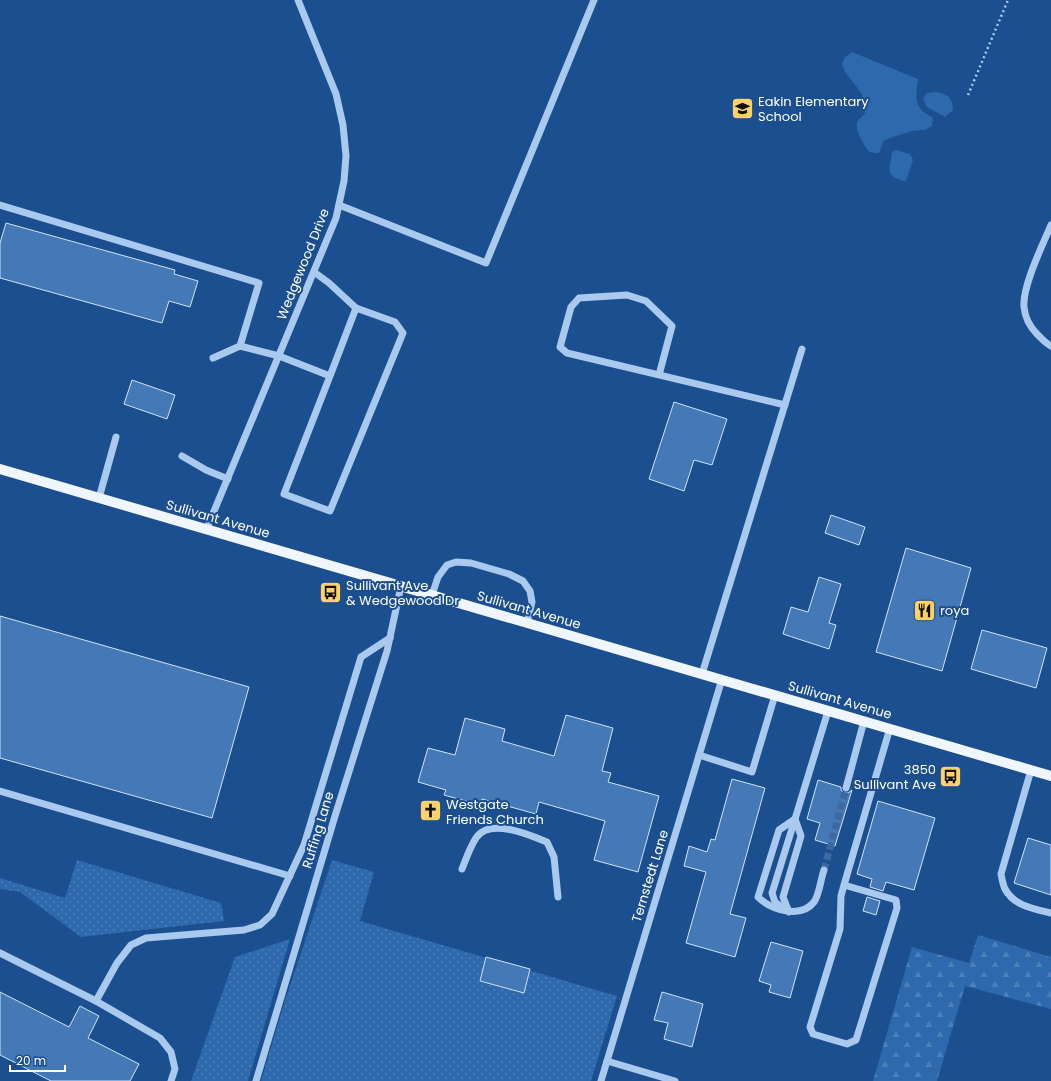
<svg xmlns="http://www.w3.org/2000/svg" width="1051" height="1081" font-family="Poppins,sans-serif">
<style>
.grass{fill:url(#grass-dots)}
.forest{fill:url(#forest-firs)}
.park{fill:#2e69ad}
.building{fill:#4478b7;stroke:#cfe3fa}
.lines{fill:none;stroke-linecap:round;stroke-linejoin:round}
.minor-tunnel{stroke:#3d69a0;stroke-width:7;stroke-dasharray:7 3.5;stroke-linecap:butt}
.path{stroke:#a9c9ee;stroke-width:2.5;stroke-dasharray:2 3;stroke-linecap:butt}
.minor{stroke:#a9c9ee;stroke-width:7}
.major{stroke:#f0f6ff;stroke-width:10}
.labels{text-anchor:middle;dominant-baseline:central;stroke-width:4;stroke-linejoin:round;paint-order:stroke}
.poi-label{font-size:13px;fill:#fff;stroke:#1b4f8f;text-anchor:start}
.street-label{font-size:13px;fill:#fff;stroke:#1b4f8f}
</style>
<defs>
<pattern id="grass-dots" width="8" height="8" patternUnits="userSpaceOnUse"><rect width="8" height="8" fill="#2e69ad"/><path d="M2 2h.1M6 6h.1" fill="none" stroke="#4d80b9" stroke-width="1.8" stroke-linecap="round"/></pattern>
<pattern id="forest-firs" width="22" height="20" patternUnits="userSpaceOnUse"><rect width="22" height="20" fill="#2e69ad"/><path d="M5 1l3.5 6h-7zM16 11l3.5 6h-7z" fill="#4d80b9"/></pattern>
</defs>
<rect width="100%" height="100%" fill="#1b4f8f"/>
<g class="grass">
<path d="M 77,860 L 221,903 L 224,921 L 81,937 L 20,892 L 0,889 L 0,878 L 65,898 Z"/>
<path d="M 332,860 L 374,872 L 360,921 L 617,996 L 591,1081 L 261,1081 L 284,1004 Z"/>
<path d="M 290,939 L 248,1081 L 191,1081 L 235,957 Z"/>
</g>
<path class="forest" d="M 978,935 L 1051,957 L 1051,1009 L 965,986 L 937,1081 L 873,1081 L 912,947 L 969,963 Z"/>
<g class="park">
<path d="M 852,52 L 918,79 C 917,88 914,100 920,108 C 922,112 929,115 933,118 L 932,126 L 925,130 L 912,131 L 884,140 L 879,153 C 876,153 872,153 870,152 C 865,149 855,129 857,123 C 858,119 863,116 865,113 L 862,102 L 862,94 L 845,72 L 842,64 L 845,57 Z"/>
<path d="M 938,92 L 948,96 L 952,102 L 953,110 L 945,117 L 927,107 L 923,99 L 927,93 Z"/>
<path d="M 896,150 L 910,154 L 913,160 L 906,181 C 882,177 891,168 892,152 Z"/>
</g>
<g class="building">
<path d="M 6,223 L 175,270 L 174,274 L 198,281 L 190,307 L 169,301 L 162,323 L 0,278 L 0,243 Z"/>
<path d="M 132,380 L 175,395 L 167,419 L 124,404 Z"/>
<path d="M 674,402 L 727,419 L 712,465 L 694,460 L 684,491 L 649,479 Z"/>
<path d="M 831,515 L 865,527 L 859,545 L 825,533 Z"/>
<path d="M 906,548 L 971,568 L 942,671 L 876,652 Z"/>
<path d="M 819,577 L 841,584 L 829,623 L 836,625 L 829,649 L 783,634 L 791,607 L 808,612 Z"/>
<path d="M 0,616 L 249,687 L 212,818 L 0,758 Z"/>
<path d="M 982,630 L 1047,648 L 1036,688 L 971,669 Z"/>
<path d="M 566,715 L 613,728 L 602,771 L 611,773 L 608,782 L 659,796 L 638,872 L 594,860 L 605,821 L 539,802 L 536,814 L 482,799 L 480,805 L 444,795 L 446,790 L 418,782 L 428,748 L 455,755 L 465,718 L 505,729 L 502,741 L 554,756 Z"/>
<path d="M 732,779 L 765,788 L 730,914 L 746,918 L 735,957 L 686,943 L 706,872 L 684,866 L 689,846 L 707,852 L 711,839 L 715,840 Z"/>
<path d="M 818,780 L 841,787 L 841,790 L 844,793 L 848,793 L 852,790 L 835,846 L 815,840 L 820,823 L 807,819 Z"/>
<path d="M 878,801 L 935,818 L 914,890 L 886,882 L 883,891 L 870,887 L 872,879 L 857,874 Z"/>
<path d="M 1028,838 L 1051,845 L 1051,895 L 1014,883 Z"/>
<path d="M 867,897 L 880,901 L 876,915 L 863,911 Z"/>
<path d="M 771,942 L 803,951 L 790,998 L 769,992 L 771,985 L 759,981 Z"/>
<path d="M 486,957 L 530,969 L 524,993 L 480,981 Z"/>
<path d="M 0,992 L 69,1027 L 80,1006 L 99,1016 L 88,1038 L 139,1064 L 130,1081 L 51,1081 L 0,1055 Z"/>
<path d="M 662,992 L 703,1004 L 692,1047 L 664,1039 L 668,1023 L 654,1020 Z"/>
</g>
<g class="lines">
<path class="minor-tunnel" d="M 824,870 L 846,788"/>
<path class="path" d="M 968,95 L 1008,0"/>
<g class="minor">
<path d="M 0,205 L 259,283 L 240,346 L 279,356 L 330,376 L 284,494 L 330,511 L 403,333 L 395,322 L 356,308 L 330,376"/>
<path d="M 339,205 L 486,263 L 594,0"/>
<path d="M 1051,225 C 1043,244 1022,287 1024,307 C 1025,317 1030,327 1037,334 C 1041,338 1045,343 1051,346"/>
<path d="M 314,272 L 329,283 L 356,308"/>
<path d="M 213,358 L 240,346"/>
<path d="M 659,375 L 672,326 L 646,301 L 627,295 L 579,298 L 571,307 L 560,347 L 567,353 L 785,405"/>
<path d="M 182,456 L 206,470 L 228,479"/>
<path d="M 99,498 L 116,437"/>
<path d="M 207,528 L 336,218 L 344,181 L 346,156 L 343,125 L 336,94 L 298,0"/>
<path d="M 432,595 L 438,577 L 447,565 L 456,562 L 471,563 L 509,574 L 523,581 L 530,591 L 532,602 L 527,623"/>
<path d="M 702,674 L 802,349"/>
<path d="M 699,755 L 752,772 L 775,695"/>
<path d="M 1031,770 L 1001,874 C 1002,879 1003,885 1005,889 C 1014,906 1034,909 1051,913"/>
<path d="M 846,788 L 864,721"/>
<path d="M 0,791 L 290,876"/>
<path d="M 795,819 L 779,830 L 758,897 C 771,910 801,919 814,902 C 819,896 821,878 824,870"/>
<path d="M 462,869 C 466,859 470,847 476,838 C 489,817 530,835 547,842 L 554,857 L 558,897"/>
<path d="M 844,885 L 896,900 L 897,908 L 856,1040 L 847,1044 L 813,1034 L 810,1027 L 840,929 L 841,896 L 844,885 L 890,728"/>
<path d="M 782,907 L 775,902 L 772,893 L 795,819"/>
<path d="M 789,912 L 783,897 L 801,836 L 795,819 L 828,711"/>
<path d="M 0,953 L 96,1001"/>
<path d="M 607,1061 L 675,1081"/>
<path d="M 171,1081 L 175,1069 L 171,1052 L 160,1038 L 96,1001 L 117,963 L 131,945 L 146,938 L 244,930 L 260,925 L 272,914 L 304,845 L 361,657 L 390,638"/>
<path d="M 256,1081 L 335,816 L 387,651 L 401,586"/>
<path d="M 601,1081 L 722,679"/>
</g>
<path class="major" d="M 0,469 L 1051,776"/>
</g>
<defs>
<symbol id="school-square" viewBox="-11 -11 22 22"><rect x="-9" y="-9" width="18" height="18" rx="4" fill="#ffd166" stroke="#1b4f8f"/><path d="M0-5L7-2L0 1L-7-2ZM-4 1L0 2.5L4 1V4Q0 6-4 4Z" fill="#111"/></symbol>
<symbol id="bus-square" viewBox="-11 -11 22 22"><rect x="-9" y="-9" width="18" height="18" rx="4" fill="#ffd166" stroke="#1b4f8f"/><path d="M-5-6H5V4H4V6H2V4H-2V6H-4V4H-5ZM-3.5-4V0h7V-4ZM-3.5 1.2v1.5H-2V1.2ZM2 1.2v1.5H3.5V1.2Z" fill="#111"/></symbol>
<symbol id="restaurant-square" viewBox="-11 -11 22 22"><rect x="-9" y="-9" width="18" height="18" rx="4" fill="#ffd166" stroke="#1b4f8f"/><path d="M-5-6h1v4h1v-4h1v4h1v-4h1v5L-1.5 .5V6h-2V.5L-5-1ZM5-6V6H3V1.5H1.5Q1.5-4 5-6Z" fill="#111"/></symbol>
<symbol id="church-square" viewBox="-11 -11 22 22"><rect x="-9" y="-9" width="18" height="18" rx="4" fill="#ffd166" stroke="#1b4f8f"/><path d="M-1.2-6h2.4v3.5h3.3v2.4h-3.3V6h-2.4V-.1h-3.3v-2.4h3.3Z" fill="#111"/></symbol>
</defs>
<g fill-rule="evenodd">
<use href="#school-square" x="730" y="96" width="25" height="25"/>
<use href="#bus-square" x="318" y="580" width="25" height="25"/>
<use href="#restaurant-square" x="912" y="598" width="25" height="25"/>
<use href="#bus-square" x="938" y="764" width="25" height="25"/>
<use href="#church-square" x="418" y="798" width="25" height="25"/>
</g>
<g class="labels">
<g class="poi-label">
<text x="758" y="101">Eakin Elementary<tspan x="758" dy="15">School</tspan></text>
<text x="346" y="585">Sullivant Ave<tspan x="346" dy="15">&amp; Wedgewood Dr</tspan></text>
<text x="940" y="610">roya</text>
<text x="936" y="769" text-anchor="end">3850<tspan x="936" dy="15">Sullivant Ave</tspan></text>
<text x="446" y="804">Westgate<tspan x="446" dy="15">Friends Church</tspan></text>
</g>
<g class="street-label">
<text transform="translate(303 264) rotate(-68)">Wedgewood Drive</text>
<text transform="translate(218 519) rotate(16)">Sullivant Avenue</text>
<text transform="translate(529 610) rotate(16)">Sullivant Avenue</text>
<text transform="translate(840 700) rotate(16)">Sullivant Avenue</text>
<text transform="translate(318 830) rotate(-73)">Ruffing Lane</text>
<text transform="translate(650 876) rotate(-73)">Ternstedt Lane</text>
</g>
</g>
<path d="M10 1065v6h55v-6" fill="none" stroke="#ffffff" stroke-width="2"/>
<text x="16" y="1065" font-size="12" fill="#ffffff" stroke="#1b4f8f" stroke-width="3" paint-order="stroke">20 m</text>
</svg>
